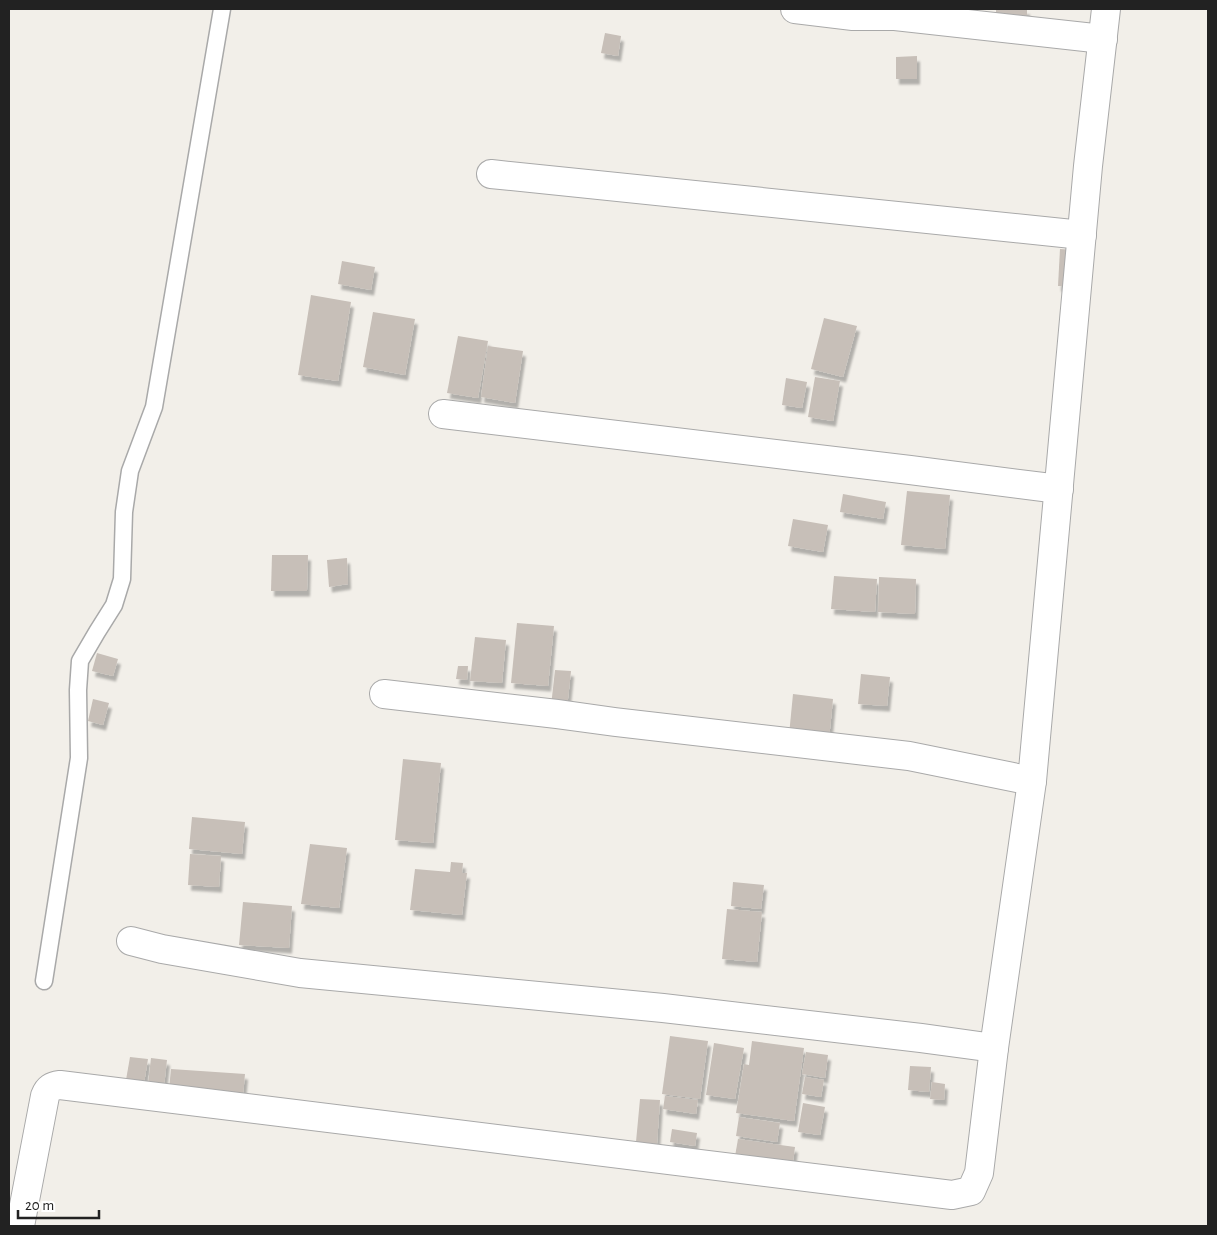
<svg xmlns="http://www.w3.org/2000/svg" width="1217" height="1235" font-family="'Alegreya Sans',sans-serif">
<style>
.building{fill:#c7bfb8;filter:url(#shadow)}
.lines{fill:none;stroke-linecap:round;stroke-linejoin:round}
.lane-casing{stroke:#a9a9a9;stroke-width:19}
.street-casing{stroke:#a9a9a9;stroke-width:30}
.lane{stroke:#fff;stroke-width:16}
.street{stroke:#fff;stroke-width:28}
</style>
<defs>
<filter id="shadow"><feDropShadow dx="3" dy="5.5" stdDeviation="1" flood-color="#0004"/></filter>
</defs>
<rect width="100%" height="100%" fill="#f2efe9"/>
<g class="building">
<rect x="996" y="9" width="31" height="10"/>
<path d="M 605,33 L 621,36 L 618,56 L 601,53 Z"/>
<path d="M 917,56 L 917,79 L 896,79 L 896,57 Z"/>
<path d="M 1060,249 L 1074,250 L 1073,286 L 1058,286 Z"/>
<path d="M 342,261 L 375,267 L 371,290 L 338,284 Z"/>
<path d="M 311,295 L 351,302 L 338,381 L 298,375 Z"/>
<path d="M 373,312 L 415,319 L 405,375 L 363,367 Z"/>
<path d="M 824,318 L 857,326 L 843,377 L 811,369 Z"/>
<path d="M 458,336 L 488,341 L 478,398 L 447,393 Z"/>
<path d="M 488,346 L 523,351 L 515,403 L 481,397 Z"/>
<path d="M 815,377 L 840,381 L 833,421 L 808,417 Z"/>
<path d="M 786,378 L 807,382 L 802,408 L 782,405 Z"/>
<path d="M 907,491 L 950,495 L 945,549 L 901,545 Z"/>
<path d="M 843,494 L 886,502 L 883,519 L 840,512 Z"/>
<path d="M 793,519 L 828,525 L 823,552 L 788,546 Z"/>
<path d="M 272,555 L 308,555 L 307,591 L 271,591 Z"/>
<path d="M 347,558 L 348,584 L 329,587 L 327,560 Z"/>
<path d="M 834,576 L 877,579 L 875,612 L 831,609 Z"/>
<path d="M 879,577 L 916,579 L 915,614 L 878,612 Z"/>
<path d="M 517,623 L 554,626 L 548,686 L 511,683 Z"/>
<path d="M 475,637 L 506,640 L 502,683 L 470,681 Z"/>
<path d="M 97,653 L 118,659 L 113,676 L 92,671 Z"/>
<path d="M 458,666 L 468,666 L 467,680 L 456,679 Z"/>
<path d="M 555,670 L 571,671 L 567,708 L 551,706 Z"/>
<path d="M 861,674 L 890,677 L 887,706 L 858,704 Z"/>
<path d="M 793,694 L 833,699 L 829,739 L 789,735 Z"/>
<path d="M 93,699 L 109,703 L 103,725 L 88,721 Z"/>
<path d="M 403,759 L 441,763 L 433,843 L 395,840 Z"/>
<path d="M 192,817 L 245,822 L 242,854 L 189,849 Z"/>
<path d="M 310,844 L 347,848 L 339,908 L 301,904 Z"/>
<path d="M 190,854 L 221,856 L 219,887 L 188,885 Z"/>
<path d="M 451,862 L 463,863 L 462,873 L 467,873 L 462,915 L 410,910 L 415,869 L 450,872 Z"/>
<path d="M 733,882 L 764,885 L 761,909 L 731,906 Z"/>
<path d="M 243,902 L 292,906 L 289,948 L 239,945 Z"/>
<path d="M 727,909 L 762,912 L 757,962 L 722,959 Z"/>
<path d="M 670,1036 L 708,1041 L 700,1099 L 662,1094 Z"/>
<path d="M 752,1041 L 804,1048 L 794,1121 L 736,1113 L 744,1064 L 749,1065 Z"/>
<path d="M 714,1043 L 744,1048 L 735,1099 L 706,1095 Z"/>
<path d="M 806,1052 L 828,1055 L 825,1078 L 802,1074 Z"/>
<path d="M 130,1057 L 148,1059 L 144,1083 L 126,1080 Z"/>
<path d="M 151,1058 L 167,1060 L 164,1086 L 148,1084 Z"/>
<path d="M 910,1066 L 931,1067 L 929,1092 L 908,1090 Z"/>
<path d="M 171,1069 L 245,1074 L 243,1095 L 169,1089 Z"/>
<path d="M 805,1077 L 824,1080 L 821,1097 L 802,1094 Z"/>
<path d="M 932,1082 L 945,1084 L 944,1100 L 930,1099 Z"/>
<path d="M 665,1096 L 698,1100 L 696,1114 L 663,1109 Z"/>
<path d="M 640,1099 L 660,1100 L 657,1144 L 636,1142 Z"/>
<path d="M 803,1103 L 825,1107 L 820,1135 L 798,1132 Z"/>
<path d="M 739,1117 L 780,1123 L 777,1142 L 736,1136 Z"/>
<path d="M 672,1129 L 697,1133 L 695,1146 L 670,1142 Z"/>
<path d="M 738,1139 L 795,1147 L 792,1169 L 734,1162 Z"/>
</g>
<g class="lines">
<defs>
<path id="lane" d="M 44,981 L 79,758 L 78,690 L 80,661 L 97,632 L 114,605 L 122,579 L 124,512 L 130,471 L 154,407 L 222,9"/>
<g id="street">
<path d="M 795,9 L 853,16 L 895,16 L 1103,39"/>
<path d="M 491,174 L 1082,235"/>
<path d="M 443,414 L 910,470 L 1059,489"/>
<path d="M 384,694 L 557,714 L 615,722 L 909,756 L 1032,781"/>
<path d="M 131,941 L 162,949 L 300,973 L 663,1008 L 921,1038 L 994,1048"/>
<path d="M 20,1226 L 45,1096 C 48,1088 52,1086 60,1085 L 952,1195 L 971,1191 L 979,1173 L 994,1048 L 1032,781 L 1088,166 L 1106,9"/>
</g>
</defs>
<use href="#lane" class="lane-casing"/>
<use href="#street" class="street-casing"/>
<use href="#lane" class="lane"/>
<use href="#street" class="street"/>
</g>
<rect width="1217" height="1235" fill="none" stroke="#222222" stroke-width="20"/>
<path d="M18 1210v8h81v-8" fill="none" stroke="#222222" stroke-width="2.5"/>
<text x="25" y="1210" font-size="15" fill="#222222" stroke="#ffffff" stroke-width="4" paint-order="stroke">20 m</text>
</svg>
